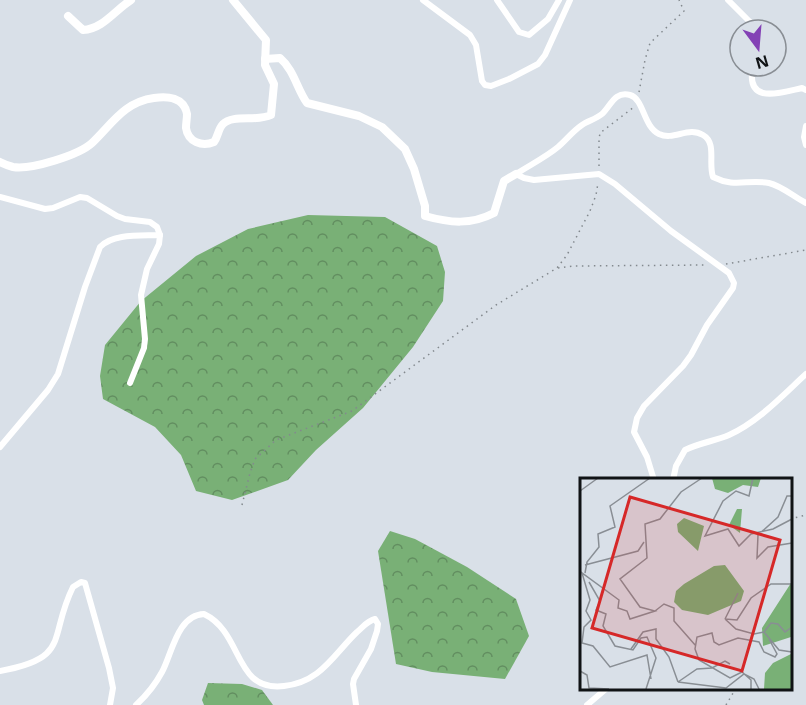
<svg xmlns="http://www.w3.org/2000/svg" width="806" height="705" font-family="'Open Sans',sans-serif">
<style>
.forest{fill:url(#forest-crowns)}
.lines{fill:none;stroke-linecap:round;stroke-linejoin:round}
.path{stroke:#83898e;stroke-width:1.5;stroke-dasharray:1.5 4.5;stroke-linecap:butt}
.street{stroke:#fff;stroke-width:6}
.secondary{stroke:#fff;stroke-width:8}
.inset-road{fill:none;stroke:#898e94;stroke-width:1.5}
.view{fill:#d62828;fill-opacity:0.15;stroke:#d62828;stroke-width:3}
.inset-edge{fill:none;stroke:#101315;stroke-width:3}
</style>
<defs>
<pattern id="forest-crowns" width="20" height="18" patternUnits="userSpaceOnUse" patternTransform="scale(1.5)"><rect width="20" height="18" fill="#79b076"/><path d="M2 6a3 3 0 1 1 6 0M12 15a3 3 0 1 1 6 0" fill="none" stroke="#628e60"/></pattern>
</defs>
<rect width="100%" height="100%" fill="#d9e0e8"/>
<g class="forest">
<path d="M 308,215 L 385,217 L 437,246 L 445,272 L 443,301 L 413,347 L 363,408 L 316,450 L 288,480 L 232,500 L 196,491 L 181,455 L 155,427 L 103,399 L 100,376 L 105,345 L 141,301 L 196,256 L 248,229 Z"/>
<path d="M 390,531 L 415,539 L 467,567 L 516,599 L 529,636 L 505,679 L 432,672 L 396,664 L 378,551 Z"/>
<path d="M 208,683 L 242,684 L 262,690 L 273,705 L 204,705 L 202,700 Z"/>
</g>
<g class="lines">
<g class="path">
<path d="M 639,92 L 645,60 L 650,43 L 684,11 L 679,0"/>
<path d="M 599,166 L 599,139 L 600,133 L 634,107"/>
<path d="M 726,264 L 806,250"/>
<path d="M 558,268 L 574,266 L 706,265"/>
<path d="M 242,505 L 250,473 L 255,459 L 276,440 L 352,411 L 496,305 L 557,268 L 567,255 L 590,211 L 596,195 L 598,183"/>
<path d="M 790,519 L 806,515"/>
<path d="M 726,705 L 736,688"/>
</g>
<g class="street">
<path d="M 423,0 L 470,35 L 476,45 L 482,81 L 485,85 L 491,86 L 509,79 L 538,64 L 545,55 L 570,0"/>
<path d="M 497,0 L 519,32 L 529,35 L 548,19 L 559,0"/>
<path d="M 728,0 L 753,25 L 755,30"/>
<path d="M 753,66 C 745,105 779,93 802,88 L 806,90"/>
<path d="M 806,126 L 804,137 L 806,145"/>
<path d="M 0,197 L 45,209 L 53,208 L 80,197 L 87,198 L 117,216 L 125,219 L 150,222 L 157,227 L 160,235 L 159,244 L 147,269 L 141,295 L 145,339 L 144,348 L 130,383"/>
<path d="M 0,447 L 48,390 L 58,374 L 85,287 L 100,247 C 113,233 142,236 160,235"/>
<path d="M 654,480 L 647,457 L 634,432 L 637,418 L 644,406 L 683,366 L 691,355 L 707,325 L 733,288 L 734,283 L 729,273 L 671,231 L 615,184 L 599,174 L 534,180 L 524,178 L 516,174 C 530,165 546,157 558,147 C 566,140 573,131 582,125 C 588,121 596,119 602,114 C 611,106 614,91 630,95 C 644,99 643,126 659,134 C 674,141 688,126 703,135 C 717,143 708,163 713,177 C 735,188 747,179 769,183 C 782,186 794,197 806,203"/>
<path d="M 673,480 L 676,466 L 685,450 C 699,443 715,441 729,435 C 758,422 783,395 806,374"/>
<path d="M 0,671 C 72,658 48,637 73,587 L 81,582 L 85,583 L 109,668 L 113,688 L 110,705"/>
<path d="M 136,705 C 147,695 155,685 162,672 C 172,654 177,615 204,614 C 244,633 233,692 284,686 C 321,682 333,655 357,632 C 363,627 367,621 375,619 L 378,624 L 377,631 L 371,649 L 354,679 L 353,684 L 356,705"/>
<path d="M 587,705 L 607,688"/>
</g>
<g class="secondary">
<path d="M 68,16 L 83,30 C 103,29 115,10 131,0"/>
<path d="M 265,59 L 280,58 C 294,70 297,89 307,103 L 359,116 L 382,127 L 405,149 L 414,169 L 425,206 L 425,216 C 450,223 471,225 494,213 L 504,181 L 516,174"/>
<path d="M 0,162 C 4,164 9,166 13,167 C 31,170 79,155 92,143 C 112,124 124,102 154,98 C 167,96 184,97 187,114 C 187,119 186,123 186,128 C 188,142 202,147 214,142 C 218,137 218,129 223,124 C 233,114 257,122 271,115 L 274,84 L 265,65 L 266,40 L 233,0"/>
</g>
</g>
<g transform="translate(580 478)">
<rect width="212" height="212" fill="#d9e0e8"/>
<path d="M 132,0 L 181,0 L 178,9 L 163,7 L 148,15 L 135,11 ZM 157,31 L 162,31 L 160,55 L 149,47 ZM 104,40 L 124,48 L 118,73 L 98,54 L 97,46 ZM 145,87 L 164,113 L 161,123 L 128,137 L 102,132 L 94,124 L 96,113 L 104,106 L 134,88 ZM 211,105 L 211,159 L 183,168 L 182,150 ZM 211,176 L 211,211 L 184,211 L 185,195 L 193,185 Z" fill="#79b076"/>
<path class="inset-road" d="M 173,0 L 169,18 L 156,13 L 143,23 L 125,58 L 148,51 L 159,68 L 171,56 L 193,51 L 212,41M 0,13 L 18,0M 212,18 L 207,18 L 198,39 L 178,57 L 177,80 L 188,69 L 212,65M 5,87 L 58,73 L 64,64M 5,95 L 7,84 L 19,69 L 18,56 L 35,49 L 30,28 L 70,0M 9,104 L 20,123 L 16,132 L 26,136 L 23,148 L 35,168 L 53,172 L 61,160 L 67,159 L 76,180 L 66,211M 75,133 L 84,126 L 94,130 L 94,143 L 116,168M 145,141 L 156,151 L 174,156 L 184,154 L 191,145 L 198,146 L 205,154 L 212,149M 145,141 L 157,142 L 171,120 L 191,106 L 212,106M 145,141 L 158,115M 184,154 L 199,172 L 212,174M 51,171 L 63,154 L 76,151 L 76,161 L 89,179 L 98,204M 0,193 L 7,197 L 9,210 L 29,211M 71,201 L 67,177 L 30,189 L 13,168 L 2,165 L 4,149 L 11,142 L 6,133 L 10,122 L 2,95 L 39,122 L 38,130 L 47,133 L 50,141 L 75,133 L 60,129 L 40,101 L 67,80 L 65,46 L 80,41 L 101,14 L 122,0M 98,204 L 146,210 L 164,196 L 174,201 L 179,211M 98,204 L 117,191 L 132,190 L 145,183 L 150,186M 171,211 L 171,202 L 162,194 L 150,200 L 119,182 L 115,171 L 117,159 L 132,155 L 134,164 L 139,167 L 158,160 L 179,164 L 184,174 L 195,179 L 197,176 L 189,161"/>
<path class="view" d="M 50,19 L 200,62 L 162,193 L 12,150 Z"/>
<rect width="212" height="212" class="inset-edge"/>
</g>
<g transform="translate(758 48) rotate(164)"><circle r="28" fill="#d9e0e8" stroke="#898e94" stroke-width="1.5"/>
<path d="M0-4.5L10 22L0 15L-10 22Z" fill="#8341b5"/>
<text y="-9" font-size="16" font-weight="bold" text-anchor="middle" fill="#101315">N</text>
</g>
</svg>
